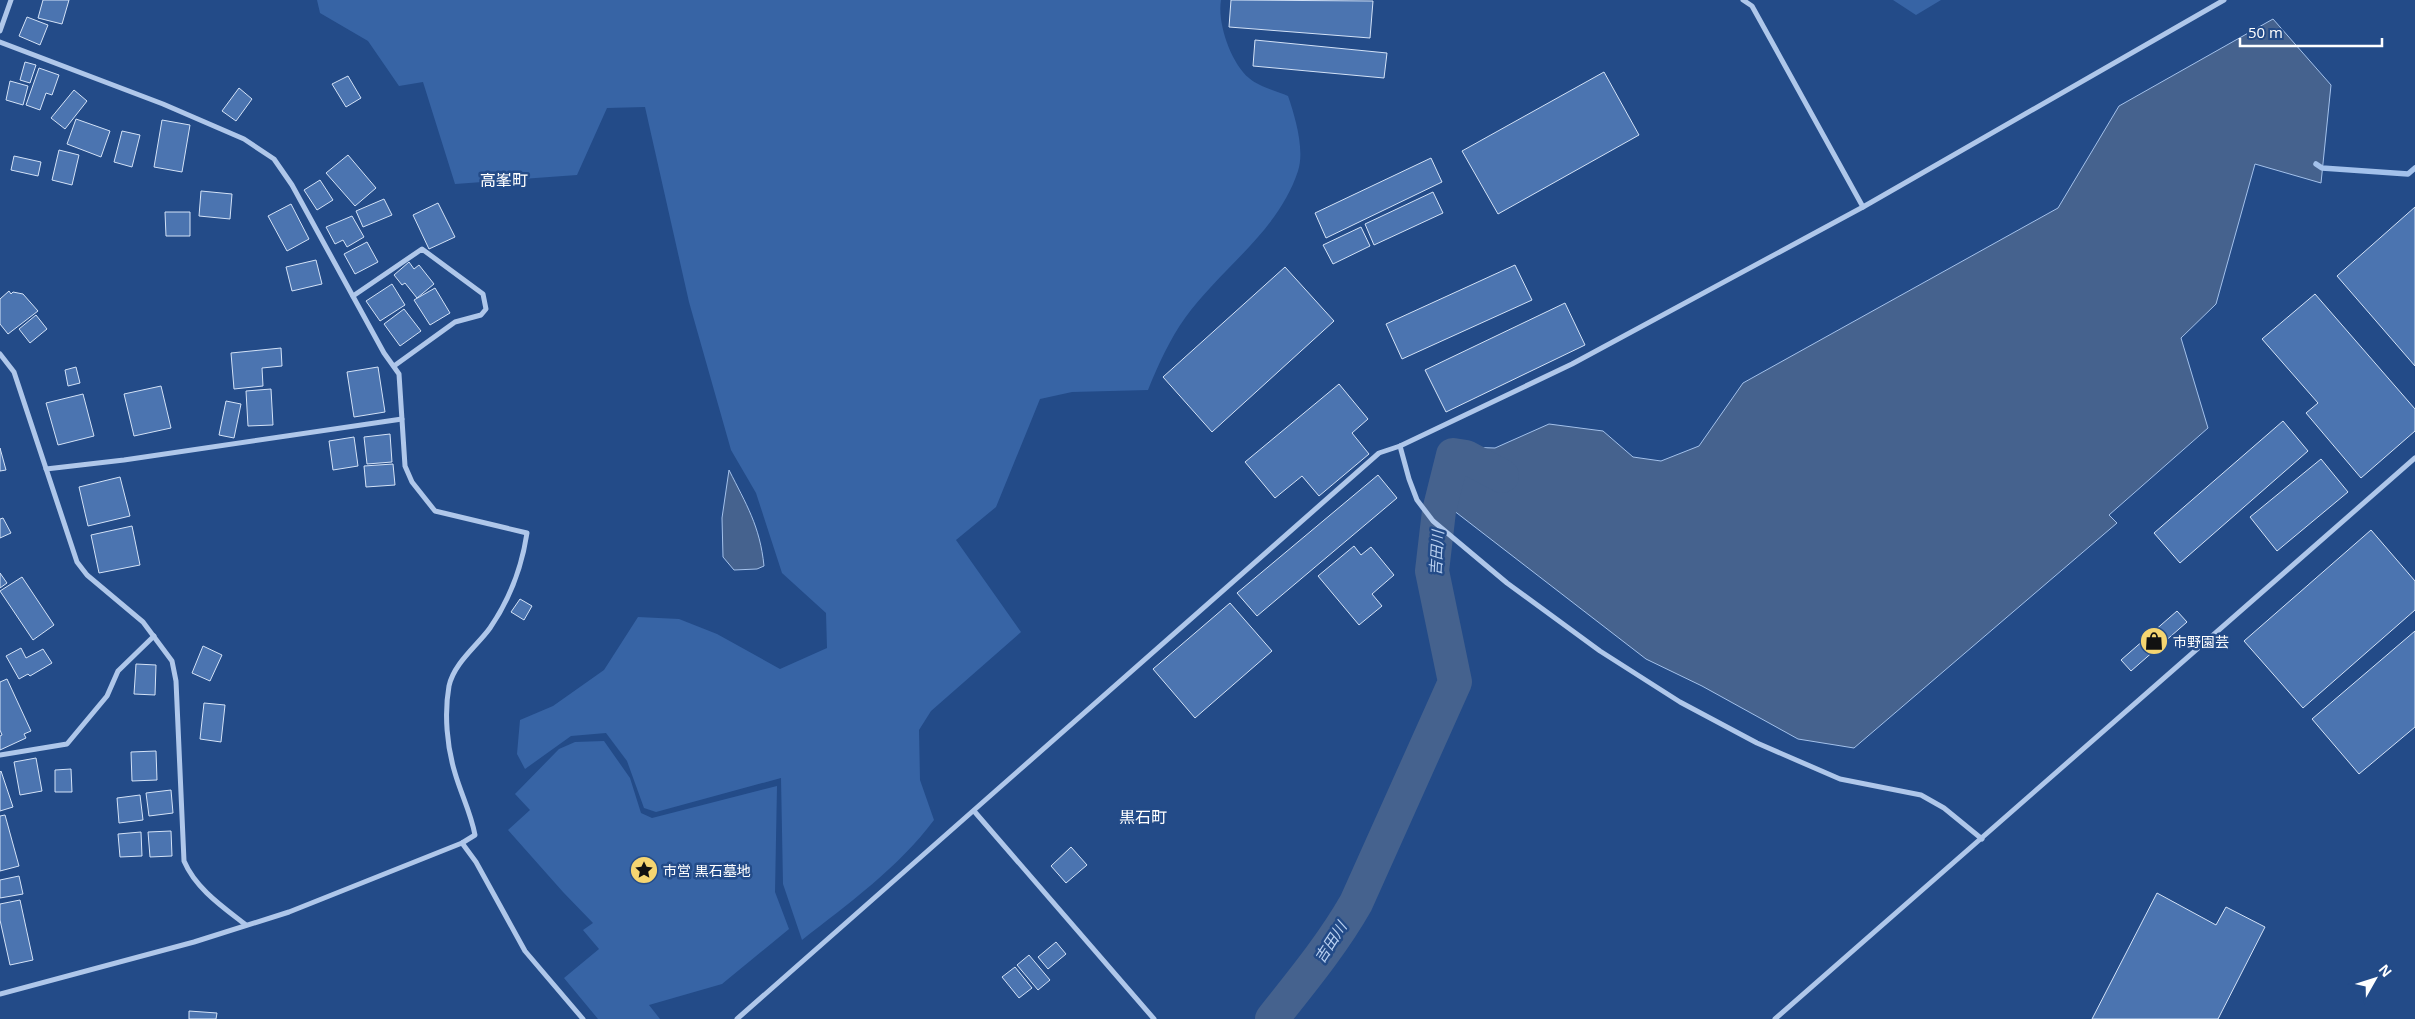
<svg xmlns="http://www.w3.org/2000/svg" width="2415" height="1019" font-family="'Open Sans','Noto Sans JP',sans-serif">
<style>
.green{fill:#3764a5}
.water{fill:#45628e;stroke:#a3c1eb}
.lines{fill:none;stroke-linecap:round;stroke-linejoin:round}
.stream{stroke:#a3c1eb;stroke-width:5.5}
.river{stroke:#45628e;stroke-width:34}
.building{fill:#4b74b0;stroke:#d3e2f7}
.minor{stroke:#afc7ea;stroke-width:5}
.labels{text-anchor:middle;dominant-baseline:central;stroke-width:5;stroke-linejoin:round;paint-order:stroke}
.poi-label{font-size:14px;fill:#fff;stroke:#234b88;text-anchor:start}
.water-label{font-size:15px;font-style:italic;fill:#bad1f1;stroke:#234b88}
.quarter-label{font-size:16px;fill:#fff;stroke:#234b88}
</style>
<rect width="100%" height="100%" fill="#234b88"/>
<g class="green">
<path d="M 317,0 L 1221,0 C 1217,23 1231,63 1249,78 C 1259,87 1277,91 1288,96 C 1295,116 1305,150 1298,171 C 1278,232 1221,268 1185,318 C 1170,339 1158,365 1148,390 L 1072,392 L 1040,399 L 996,507 L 956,540 L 1021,632 L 931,711 L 919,730 L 920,780 L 934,820 C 898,868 849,903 802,940 L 783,884 L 781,778 L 656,812 L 644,808 L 627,761 L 606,733 L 571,736 L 525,769 L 517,754 L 520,720 L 553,706 L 604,670 L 638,617 L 679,619 L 717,634 L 780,669 L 827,648 L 826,613 L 782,573 L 756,493 L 731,450 L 689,302 L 645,107 L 607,108 L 577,175 L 455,184 L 423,82 L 399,86 L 368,41 L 320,13 Z"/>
<path d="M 1893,0 L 1941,0 L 1916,15 Z"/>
<path d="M 604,741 L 630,778 L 641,813 L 652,818 L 777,786 L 775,892 L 789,929 L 722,984 L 649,1005 L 660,1019 L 598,1019 L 564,978 L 599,949 L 583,930 L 593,923 L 563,892 L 508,830 L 530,810 L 515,794 L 559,749 L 575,742 Z"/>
</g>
<g class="water">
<path d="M 2273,19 L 2331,85 L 2321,183 L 2255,164 L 2216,304 L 2181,338 L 2208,428 L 2109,515 L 2117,523 L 1854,748 L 1798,739 L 1702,686 L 1646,659 L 1453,510 L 1463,447 L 1495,448 L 1549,424 L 1603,431 L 1633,457 L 1661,461 L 1699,446 L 1743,383 L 2058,208 L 2119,106 Z"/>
<path d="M 729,470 C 746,504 760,526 764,566 L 757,569 L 734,570 L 723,557 L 722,518 Z"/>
</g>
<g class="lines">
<path class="stream" d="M 2316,164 L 2322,168 L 2408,174 L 2415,168"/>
<path class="river" d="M 1272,1019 C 1302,981 1332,945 1356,903 L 1455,682 L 1432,571 L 1439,511 L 1453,455 L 1466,457 L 1502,476"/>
</g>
<g class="building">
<path d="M 43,0 L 69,0 L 62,24 L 38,18 Z"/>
<path d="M 1231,0 L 1373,1 L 1370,38 L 1229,27 Z"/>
<path d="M 27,17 L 48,25 L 40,45 L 19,36 Z"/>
<path d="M 1255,40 L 1387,53 L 1384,78 L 1253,66 Z"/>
<path d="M 25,62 L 36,65 L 30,83 L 20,80 Z"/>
<path d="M 39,68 L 59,75 L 52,95 L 46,93 L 40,110 L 26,105 Z"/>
<path d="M 1604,72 L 1639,135 L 1498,214 L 1462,151 Z"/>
<path d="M 348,76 L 361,98 L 346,107 L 332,84 Z"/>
<path d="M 10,81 L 28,86 L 23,105 L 6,100 Z"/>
<path d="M 239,88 L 252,99 L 236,121 L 222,111 Z"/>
<path d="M 74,90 L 87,101 L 65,129 L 51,118 Z"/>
<path d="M 76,119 L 110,131 L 101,157 L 67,144 Z"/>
<path d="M 162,120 L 190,125 L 182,172 L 154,167 Z"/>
<path d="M 122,131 L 140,135 L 132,167 L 114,162 Z"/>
<path d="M 59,150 L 79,155 L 72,185 L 52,180 Z"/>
<path d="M 348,155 L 376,188 L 355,206 L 326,173 Z"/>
<path d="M 14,156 L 41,162 L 38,176 L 11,170 Z"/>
<path d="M 1431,158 L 1442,182 L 1326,238 L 1315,213 Z"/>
<path d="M 320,180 L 333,200 L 317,210 L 304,190 Z"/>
<path d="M 201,191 L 232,194 L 230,219 L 199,216 Z"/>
<path d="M 1433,192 L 1443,213 L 1374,245 L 1365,224 Z"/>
<path d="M 384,199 L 392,215 L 363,227 L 356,211 Z"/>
<path d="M 438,203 L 455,237 L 429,249 L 413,215 Z"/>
<path d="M 291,204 L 309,239 L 287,251 L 268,216 Z"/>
<path d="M 2415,207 L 2415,366 L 2337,276 Z"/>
<path d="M 165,212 L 190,212 L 190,236 L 166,236 Z"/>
<path d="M 352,216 L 364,237 L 347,247 L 343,240 L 335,244 L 326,227 Z"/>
<path d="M 1361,227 L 1370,246 L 1333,264 L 1323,245 Z"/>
<path d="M 367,242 L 378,262 L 355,274 L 344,254 Z"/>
<path d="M 316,260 L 322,284 L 292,291 L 286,267 Z"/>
<path d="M 409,262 L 414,269 L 419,265 L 434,284 L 417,298 L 405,283 L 402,285 L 394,275 Z"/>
<path d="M 1515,265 L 1532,300 L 1402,359 L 1386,324 Z"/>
<path d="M 1285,267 L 1334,321 L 1212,432 L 1163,377 Z"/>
<path d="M 392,284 L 405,305 L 380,321 L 366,301 Z"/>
<path d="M 435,288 L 450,313 L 430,325 L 414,300 Z"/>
<path d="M 9,291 L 11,294 L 13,292 L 23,294 L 38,311 L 8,334 L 0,324 L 0,299 Z"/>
<path d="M 2315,294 L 2415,409 L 2415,431 L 2361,478 L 2306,413 L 2318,403 L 2262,339 Z"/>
<path d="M 1565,303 L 1585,345 L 1446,412 L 1425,370 Z"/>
<path d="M 404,309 L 421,331 L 400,346 L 384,324 Z"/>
<path d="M 36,315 L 47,329 L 30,343 L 19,329 Z"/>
<path d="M 281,348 L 282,366 L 262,368 L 263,386 L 234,389 L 231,353 Z"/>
<path d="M 76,367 L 80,383 L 68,386 L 65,370 Z"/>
<path d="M 378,367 L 385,412 L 354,417 L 347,372 Z"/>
<path d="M 1339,384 L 1368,419 L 1352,433 L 1369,454 L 1319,496 L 1302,476 L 1275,498 L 1245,462 Z"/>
<path d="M 161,386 L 171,428 L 134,436 L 124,394 Z"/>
<path d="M 271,389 L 273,425 L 248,426 L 246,391 Z"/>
<path d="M 83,394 L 94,436 L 58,445 L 46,403 Z"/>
<path d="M 226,401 L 241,404 L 234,438 L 219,435 Z"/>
<path d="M 2283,421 L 2308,451 L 2180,563 L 2154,533 Z"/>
<path d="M 390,434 L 392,462 L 367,464 L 364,437 Z"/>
<path d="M 354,437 L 358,466 L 333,470 L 329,441 Z"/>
<path d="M 0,448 L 6,470 L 0,471 Z"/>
<path d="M 2321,459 L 2348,492 L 2277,551 L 2250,517 Z"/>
<path d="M 393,464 L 395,485 L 366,487 L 364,466 Z"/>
<path d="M 1378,475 L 1397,498 L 1257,616 L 1237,593 Z"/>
<path d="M 120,477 L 130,516 L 88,526 L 79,487 Z"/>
<path d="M 3,518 L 11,533 L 0,538 L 0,519 Z"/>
<path d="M 132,526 L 140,565 L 99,573 L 91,535 Z"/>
<path d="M 2371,530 L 2415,581 L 2415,610 L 2303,708 L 2244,641 Z"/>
<path d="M 1354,546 L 1361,555 L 1371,547 L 1394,575 L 1372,594 L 1382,606 L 1359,625 L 1318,576 Z"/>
<path d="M 0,573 L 7,583 L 0,588 Z"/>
<path d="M 22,577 L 54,625 L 33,640 L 0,591 Z"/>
<path d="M 520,599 L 532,606 L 524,620 L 511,612 Z"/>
<path d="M 1230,603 L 1272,651 L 1195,718 L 1153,669 Z"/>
<path d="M 2177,611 L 2187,622 L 2131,671 L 2121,660 Z"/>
<path d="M 2415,631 L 2415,727 L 2359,774 L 2312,719 Z"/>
<path d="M 203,646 L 222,655 L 210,681 L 192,673 Z"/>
<path d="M 21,648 L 26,658 L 43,649 L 52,663 L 30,676 L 28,674 L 19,679 L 6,656 Z"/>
<path d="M 136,664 L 156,665 L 155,695 L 134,694 Z"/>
<path d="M 7,679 L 31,731 L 24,734 L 26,738 L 0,750 L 0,736 L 2,735 L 0,730 L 0,682 Z"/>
<path d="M 204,703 L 225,705 L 221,742 L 200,739 Z"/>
<path d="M 156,751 L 157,780 L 132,781 L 131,752 Z"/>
<path d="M 36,758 L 42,791 L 20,795 L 14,762 Z"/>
<path d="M 71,769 L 72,792 L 55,792 L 55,770 Z"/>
<path d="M 1,771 L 13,807 L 0,811 L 0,772 Z"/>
<path d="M 171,790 L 173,813 L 149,816 L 146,793 Z"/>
<path d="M 140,795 L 143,820 L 119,823 L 117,798 Z"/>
<path d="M 5,815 L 19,866 L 0,871 L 0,816 Z"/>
<path d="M 171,831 L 172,856 L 150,857 L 148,832 Z"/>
<path d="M 141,832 L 142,856 L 120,857 L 118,834 Z"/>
<path d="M 1071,847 L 1087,865 L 1066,883 L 1051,866 Z"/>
<path d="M 19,876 L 23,894 L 0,898 L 0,880 Z"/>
<path d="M 2157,893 L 2216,925 L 2226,907 L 2265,927 L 2218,1019 L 2092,1019 Z"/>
<path d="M 20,900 L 33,960 L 10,965 L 0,920 L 0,904 Z"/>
<path d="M 1056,942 L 1066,954 L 1048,969 L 1038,957 Z"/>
<path d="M 1029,955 L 1050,980 L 1038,990 L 1017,965 Z"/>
<path d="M 1015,967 L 1032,988 L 1019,998 L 1002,977 Z"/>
<path d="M 189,1011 L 217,1013 L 216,1019 L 189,1019 Z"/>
</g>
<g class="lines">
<g class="minor">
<path d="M 1743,0 L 1752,6 L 1863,207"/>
<path d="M 0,31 L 11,0"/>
<path d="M 0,42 L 163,104 L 244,139 L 274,159 L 292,185 L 384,353 L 399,374 L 405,466 L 412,482 L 435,511 L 527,533 C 522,566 510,599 490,628 C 477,646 454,663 449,686 C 444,714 447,747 455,773 C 461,794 471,813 475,835 L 462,843 L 289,912 L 194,942 L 0,994"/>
<path d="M 353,296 L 422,249 L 483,294 L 486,309 L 481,315 L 455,322 L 394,366"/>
<path d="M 0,354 L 14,372 L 77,562 L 87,575 L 143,622 L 172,661 L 176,681 L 184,861 C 196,889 223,907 246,925"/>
<path d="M 1400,446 L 1409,479 L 1417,500 L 1433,521 L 1507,583 L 1600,651 L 1680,702 L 1757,743 L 1840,779 L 1921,795 L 1944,808 L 1982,839"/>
<path d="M 46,469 L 124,460 L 402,419"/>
<path d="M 0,755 L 67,744 L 107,696 L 118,671 L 154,636"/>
<path d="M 974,811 L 1154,1019"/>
<path d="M 462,843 L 476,862 L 525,951 L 583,1019"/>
<path d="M 737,1019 L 1379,453 L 1400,446 L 1572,364 L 1863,207 L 2224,0"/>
<path d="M 1775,1019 L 2415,458"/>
</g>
</g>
<defs>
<symbol id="shop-disc" viewBox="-11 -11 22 22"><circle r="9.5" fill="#f5d571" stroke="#234b88"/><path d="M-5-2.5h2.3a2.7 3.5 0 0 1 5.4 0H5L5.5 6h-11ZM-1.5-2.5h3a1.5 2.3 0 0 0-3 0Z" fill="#111"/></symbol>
<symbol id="sight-disc" viewBox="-11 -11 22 22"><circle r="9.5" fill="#f5d571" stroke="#234b88"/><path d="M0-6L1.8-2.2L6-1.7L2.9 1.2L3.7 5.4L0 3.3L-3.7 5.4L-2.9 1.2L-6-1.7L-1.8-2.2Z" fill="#111"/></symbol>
</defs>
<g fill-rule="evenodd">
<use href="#shop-disc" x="2138" y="625" width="32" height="32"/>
<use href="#sight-disc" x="628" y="854" width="32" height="32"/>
</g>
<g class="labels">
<g class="poi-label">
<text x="2173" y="641">市野園芸</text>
<text x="663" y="870">市営 黒石墓地</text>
</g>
<g class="water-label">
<text transform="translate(1436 553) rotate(-87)">吉田川</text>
<text transform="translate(1330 942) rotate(-57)">吉田川</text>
</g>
<g class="quarter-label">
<text x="504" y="180">高峯町</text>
<text x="1143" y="817">黒石町</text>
</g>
</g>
<g transform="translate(2375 979) rotate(51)" stroke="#234b88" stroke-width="4" paint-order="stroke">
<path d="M0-4L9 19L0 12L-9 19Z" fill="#ffffff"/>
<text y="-8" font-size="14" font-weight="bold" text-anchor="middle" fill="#ffffff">N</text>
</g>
<path d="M2240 38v8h142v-8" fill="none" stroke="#ffffff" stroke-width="2.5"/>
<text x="2248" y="38" font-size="15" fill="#ffffff" stroke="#234b88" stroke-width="4" paint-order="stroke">50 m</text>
</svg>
